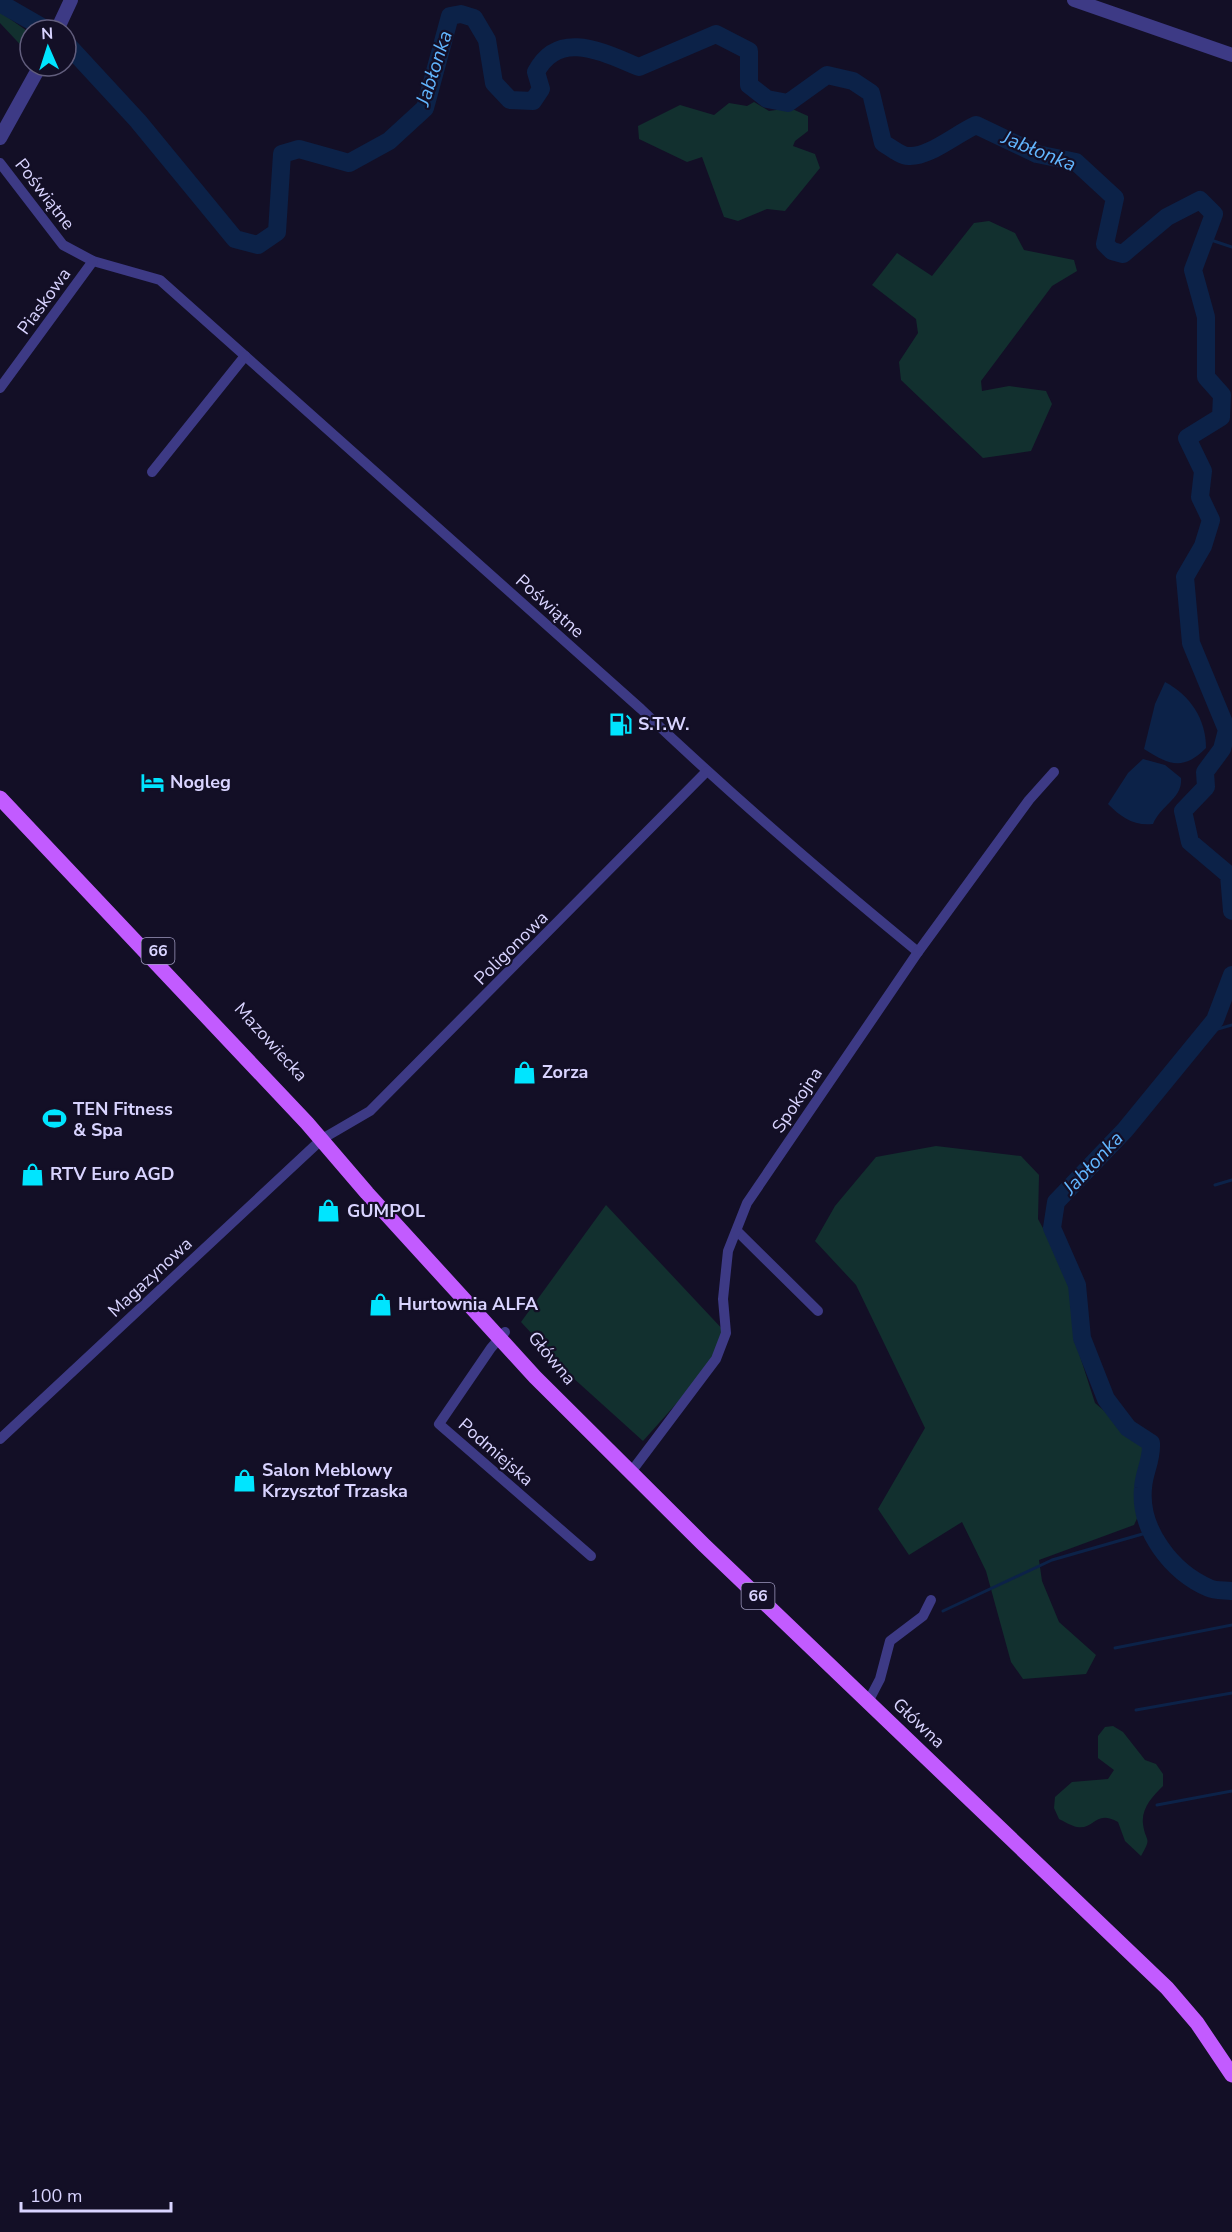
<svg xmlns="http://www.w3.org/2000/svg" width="1232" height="2232" font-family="'Nunito Sans',sans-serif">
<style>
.green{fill:#12302f}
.water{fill:#0c2248}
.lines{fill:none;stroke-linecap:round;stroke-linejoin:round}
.stream{stroke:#0c2248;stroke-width:3}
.river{stroke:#0c2248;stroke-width:18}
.minor{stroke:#3d3a85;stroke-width:10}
.tertiary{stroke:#3d3a85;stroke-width:14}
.primary{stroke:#c25bff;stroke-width:15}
.labels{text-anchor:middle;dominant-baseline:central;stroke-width:4.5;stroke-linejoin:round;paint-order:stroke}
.shield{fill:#130f26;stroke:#9e99be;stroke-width:1.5}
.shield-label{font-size:16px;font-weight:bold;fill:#d9d4ff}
.street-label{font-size:18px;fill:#d9d4ff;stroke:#130f26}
.poi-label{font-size:18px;font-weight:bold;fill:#d9d4ff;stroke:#130f26;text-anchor:start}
.water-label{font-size:20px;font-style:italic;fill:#62b6ff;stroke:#130f26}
</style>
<rect width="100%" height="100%" fill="#130f26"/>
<g class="green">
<path d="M 0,12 L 30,33 L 30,55 L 0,23 Z"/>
<path d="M 754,102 L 769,111 L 790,108 L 808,116 L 808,131 L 795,141 L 793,146 L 815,154 L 820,168 L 785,211 L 767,209 L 738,221 L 724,217 L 702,157 L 687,162 L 639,139 L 638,126 L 680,105 L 714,115 L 729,103 L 747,106 Z"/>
<path d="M 989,221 L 1015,233 L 1024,250 L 1074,260 L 1077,271 L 1052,286 L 981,381 L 982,391 L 1009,386 L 1046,391 L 1052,404 L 1031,451 L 983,458 L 901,380 L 899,362 L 918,333 L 916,319 L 872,285 L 897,253 L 932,276 L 974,223 Z"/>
<path d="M 936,1146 L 1021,1156 L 1039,1175 L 1038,1219 L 1071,1280 L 1078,1350 L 1095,1403 L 1136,1438 L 1145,1450 L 1135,1487 L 1141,1510 L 1134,1525 L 1039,1560 L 1042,1581 L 1059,1622 L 1096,1655 L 1086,1674 L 1023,1679 L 1011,1662 L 986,1571 L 962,1522 L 909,1555 L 878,1509 L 925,1428 L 856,1285 L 815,1241 L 835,1206 L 876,1157 Z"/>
<path d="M 606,1205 L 726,1333 L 716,1359 L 643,1441 L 571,1376 L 521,1322 Z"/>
<path d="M 1113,1726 L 1123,1732 L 1145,1760 L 1156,1764 L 1163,1774 L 1163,1786 C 1153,1796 1141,1808 1143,1824 C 1145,1842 1153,1836 1141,1856 L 1125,1841 L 1118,1822 C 1095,1809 1095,1830 1077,1827 C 1071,1826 1064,1821 1059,1819 L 1054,1808 L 1055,1797 L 1072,1782 L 1108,1779 L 1114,1770 L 1098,1758 L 1098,1736 L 1105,1727 Z"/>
</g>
<g class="water">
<path d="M 1165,682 C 1190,695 1206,719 1206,748 C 1183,771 1169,765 1144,749 L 1155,704 Z"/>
<path d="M 1143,759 L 1165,765 L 1181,778 C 1183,798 1161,805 1153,824 C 1133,826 1121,817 1108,804 L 1128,773 Z"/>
</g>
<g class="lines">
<g class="stream">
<path d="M 1205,238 L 1232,247"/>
<path d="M 1204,1033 L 1232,1025"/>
<path d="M 1215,1185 L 1232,1180"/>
<path d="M 943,1611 L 1052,1560 L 1153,1531"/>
<path d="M 1115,1648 L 1232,1625"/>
<path d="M 1136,1710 L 1232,1693"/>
<path d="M 1157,1805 L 1232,1791"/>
</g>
<g class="river">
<path d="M 0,3 L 47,30"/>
<path d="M 66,43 L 138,121 L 235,239 L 258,245 L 277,232 L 282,154 L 299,149 L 349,163 L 389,141 L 425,108 L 450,16 L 461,14 L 474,18 L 487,40 L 494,83 L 510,100 L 533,101 L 541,89 L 536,72 C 559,28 604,53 639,67 L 716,34 L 749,51 L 749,85 L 767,99 L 788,103 L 827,75 L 853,81 L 871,93 L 883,143 C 890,147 901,156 908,156 C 928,158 956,134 976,125 L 1037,154 L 1076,162 L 1115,198 L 1105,244 L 1112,251 L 1123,254 L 1167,217 L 1200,200 L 1214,214 L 1193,270 L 1206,317 L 1206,377 L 1222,395 L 1221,417 L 1187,438 L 1203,471 L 1200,497 L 1211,520 L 1203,546 L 1185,577 L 1191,643 L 1227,730 L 1222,749 L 1205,772 L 1206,787 L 1183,811 L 1190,842 L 1229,875 L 1232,911"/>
<path d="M 1232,975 L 1215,1020 L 1125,1130 L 1056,1202 L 1052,1228 L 1077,1285 L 1082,1338 L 1106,1399 L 1128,1428 L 1151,1443 C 1152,1461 1144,1471 1143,1488 C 1139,1530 1172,1572 1209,1588 C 1215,1591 1225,1590 1232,1591"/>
</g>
<g class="minor">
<path d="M 0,163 L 63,245 L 93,261 L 160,280 L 641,709 C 730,794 823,874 918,952"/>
<path d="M 0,388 L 93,261"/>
<path d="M 152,472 L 245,356"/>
<path d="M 737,1231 L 818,1311"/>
<path d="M 505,1332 L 491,1348 L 439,1424 L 591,1556"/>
<path d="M 0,1439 L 322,1139 L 370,1111 L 707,771"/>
<path d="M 631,1472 L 716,1359 L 726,1333 L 723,1299 L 728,1251 L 747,1203 L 918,952 L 1029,800 L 1054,772"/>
<path d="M 868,1702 L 880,1679 L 890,1641 L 923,1616 L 931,1600"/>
</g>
<g class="tertiary">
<path d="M 1074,0 L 1232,55"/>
<path d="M 57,30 L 71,0"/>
<path d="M 0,138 L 40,66"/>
</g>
<path class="primary" d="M 0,798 L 307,1123 L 367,1193 L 535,1377 L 704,1545 L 1167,1988 L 1197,2023 L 1232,2075"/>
</g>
<defs>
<symbol id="fuel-bare" viewBox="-9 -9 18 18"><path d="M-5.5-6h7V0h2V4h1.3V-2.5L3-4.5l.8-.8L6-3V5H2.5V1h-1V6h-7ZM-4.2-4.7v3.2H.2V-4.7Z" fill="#00e5ff" stroke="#130f26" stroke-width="2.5" paint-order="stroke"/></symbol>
<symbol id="hotel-bare" viewBox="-9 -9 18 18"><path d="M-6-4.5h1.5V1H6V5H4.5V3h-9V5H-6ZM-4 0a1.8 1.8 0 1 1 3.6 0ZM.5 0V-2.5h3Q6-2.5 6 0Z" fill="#00e5ff" stroke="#130f26" stroke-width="2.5" paint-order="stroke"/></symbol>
<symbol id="shop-bare" viewBox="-9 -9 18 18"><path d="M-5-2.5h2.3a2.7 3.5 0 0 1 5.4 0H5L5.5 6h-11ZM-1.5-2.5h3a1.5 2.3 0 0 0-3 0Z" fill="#00e5ff" stroke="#130f26" stroke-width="2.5" paint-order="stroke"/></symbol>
<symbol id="stadium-bare" viewBox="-9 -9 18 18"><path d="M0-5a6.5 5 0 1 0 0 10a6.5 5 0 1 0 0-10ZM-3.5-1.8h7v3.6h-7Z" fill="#00e5ff" stroke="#130f26" stroke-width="2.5" paint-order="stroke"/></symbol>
</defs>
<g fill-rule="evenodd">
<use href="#fuel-bare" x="604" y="708" width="33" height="33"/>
<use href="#hotel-bare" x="136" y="766" width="33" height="33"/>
<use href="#shop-bare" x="508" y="1056" width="33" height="33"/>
<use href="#stadium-bare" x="38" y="1102" width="33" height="33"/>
<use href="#shop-bare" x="16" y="1158" width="33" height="33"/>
<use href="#shop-bare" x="312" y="1194" width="33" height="33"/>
<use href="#shop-bare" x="364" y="1288" width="33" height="33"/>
<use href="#shop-bare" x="228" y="1464" width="33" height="33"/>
</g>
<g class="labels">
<g class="shield">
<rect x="141.5" y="938" width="33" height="26" rx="4.5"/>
<rect x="741.5" y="1583" width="33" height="26" rx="4.5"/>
</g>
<g class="shield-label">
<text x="158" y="951">66</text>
<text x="758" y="1596">66</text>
</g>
<g class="street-label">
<text transform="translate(45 194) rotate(52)">Poświątne</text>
<text transform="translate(44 301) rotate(-54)">Piaskowa</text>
<text transform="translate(550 606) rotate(42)">Poświątne</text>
<text transform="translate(511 948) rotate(-45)">Poligonowa</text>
<text transform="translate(271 1042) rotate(48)">Mazowiecka</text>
<text transform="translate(797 1100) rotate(-56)">Spokojna</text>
<text transform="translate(150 1277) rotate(-43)">Magazynowa</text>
<text transform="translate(552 1358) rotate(50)">Główna</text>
<text transform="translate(496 1452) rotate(41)">Podmiejska</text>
<text transform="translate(919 1723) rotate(43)">Główna</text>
</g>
<g class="poi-label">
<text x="638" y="724">S.T.W.</text>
<text x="170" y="782">Nogleg</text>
<text x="542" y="1072">Zorza</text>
<text x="73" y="1109">TEN Fitness<tspan x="73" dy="21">&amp; Spa</tspan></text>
<text x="50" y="1174">RTV Euro AGD</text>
<text x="347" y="1211">GUMPOL</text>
<text x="398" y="1304">Hurtownia ALFA</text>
<text x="262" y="1470">Salon Meblowy<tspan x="262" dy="21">Krzysztof Trzaska</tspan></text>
</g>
<g class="water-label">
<text transform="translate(434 68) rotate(-72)">Jabłonka</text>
<text transform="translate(1039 151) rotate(22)">Jabłonka</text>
<text transform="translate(1093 1163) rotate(-47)">Jabłonka</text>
</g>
</g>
<g transform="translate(48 48) rotate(357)"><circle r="28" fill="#130f26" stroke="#625e7d" stroke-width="1.5"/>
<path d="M0-4.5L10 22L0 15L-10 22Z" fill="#00e5ff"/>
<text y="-9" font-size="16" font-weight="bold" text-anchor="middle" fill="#d9d4ff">N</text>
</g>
<path d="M21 2202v9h150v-9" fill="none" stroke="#d9d4ff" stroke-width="3"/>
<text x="30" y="2202" font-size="18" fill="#d9d4ff" stroke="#130f26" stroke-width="4.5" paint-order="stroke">100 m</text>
</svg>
